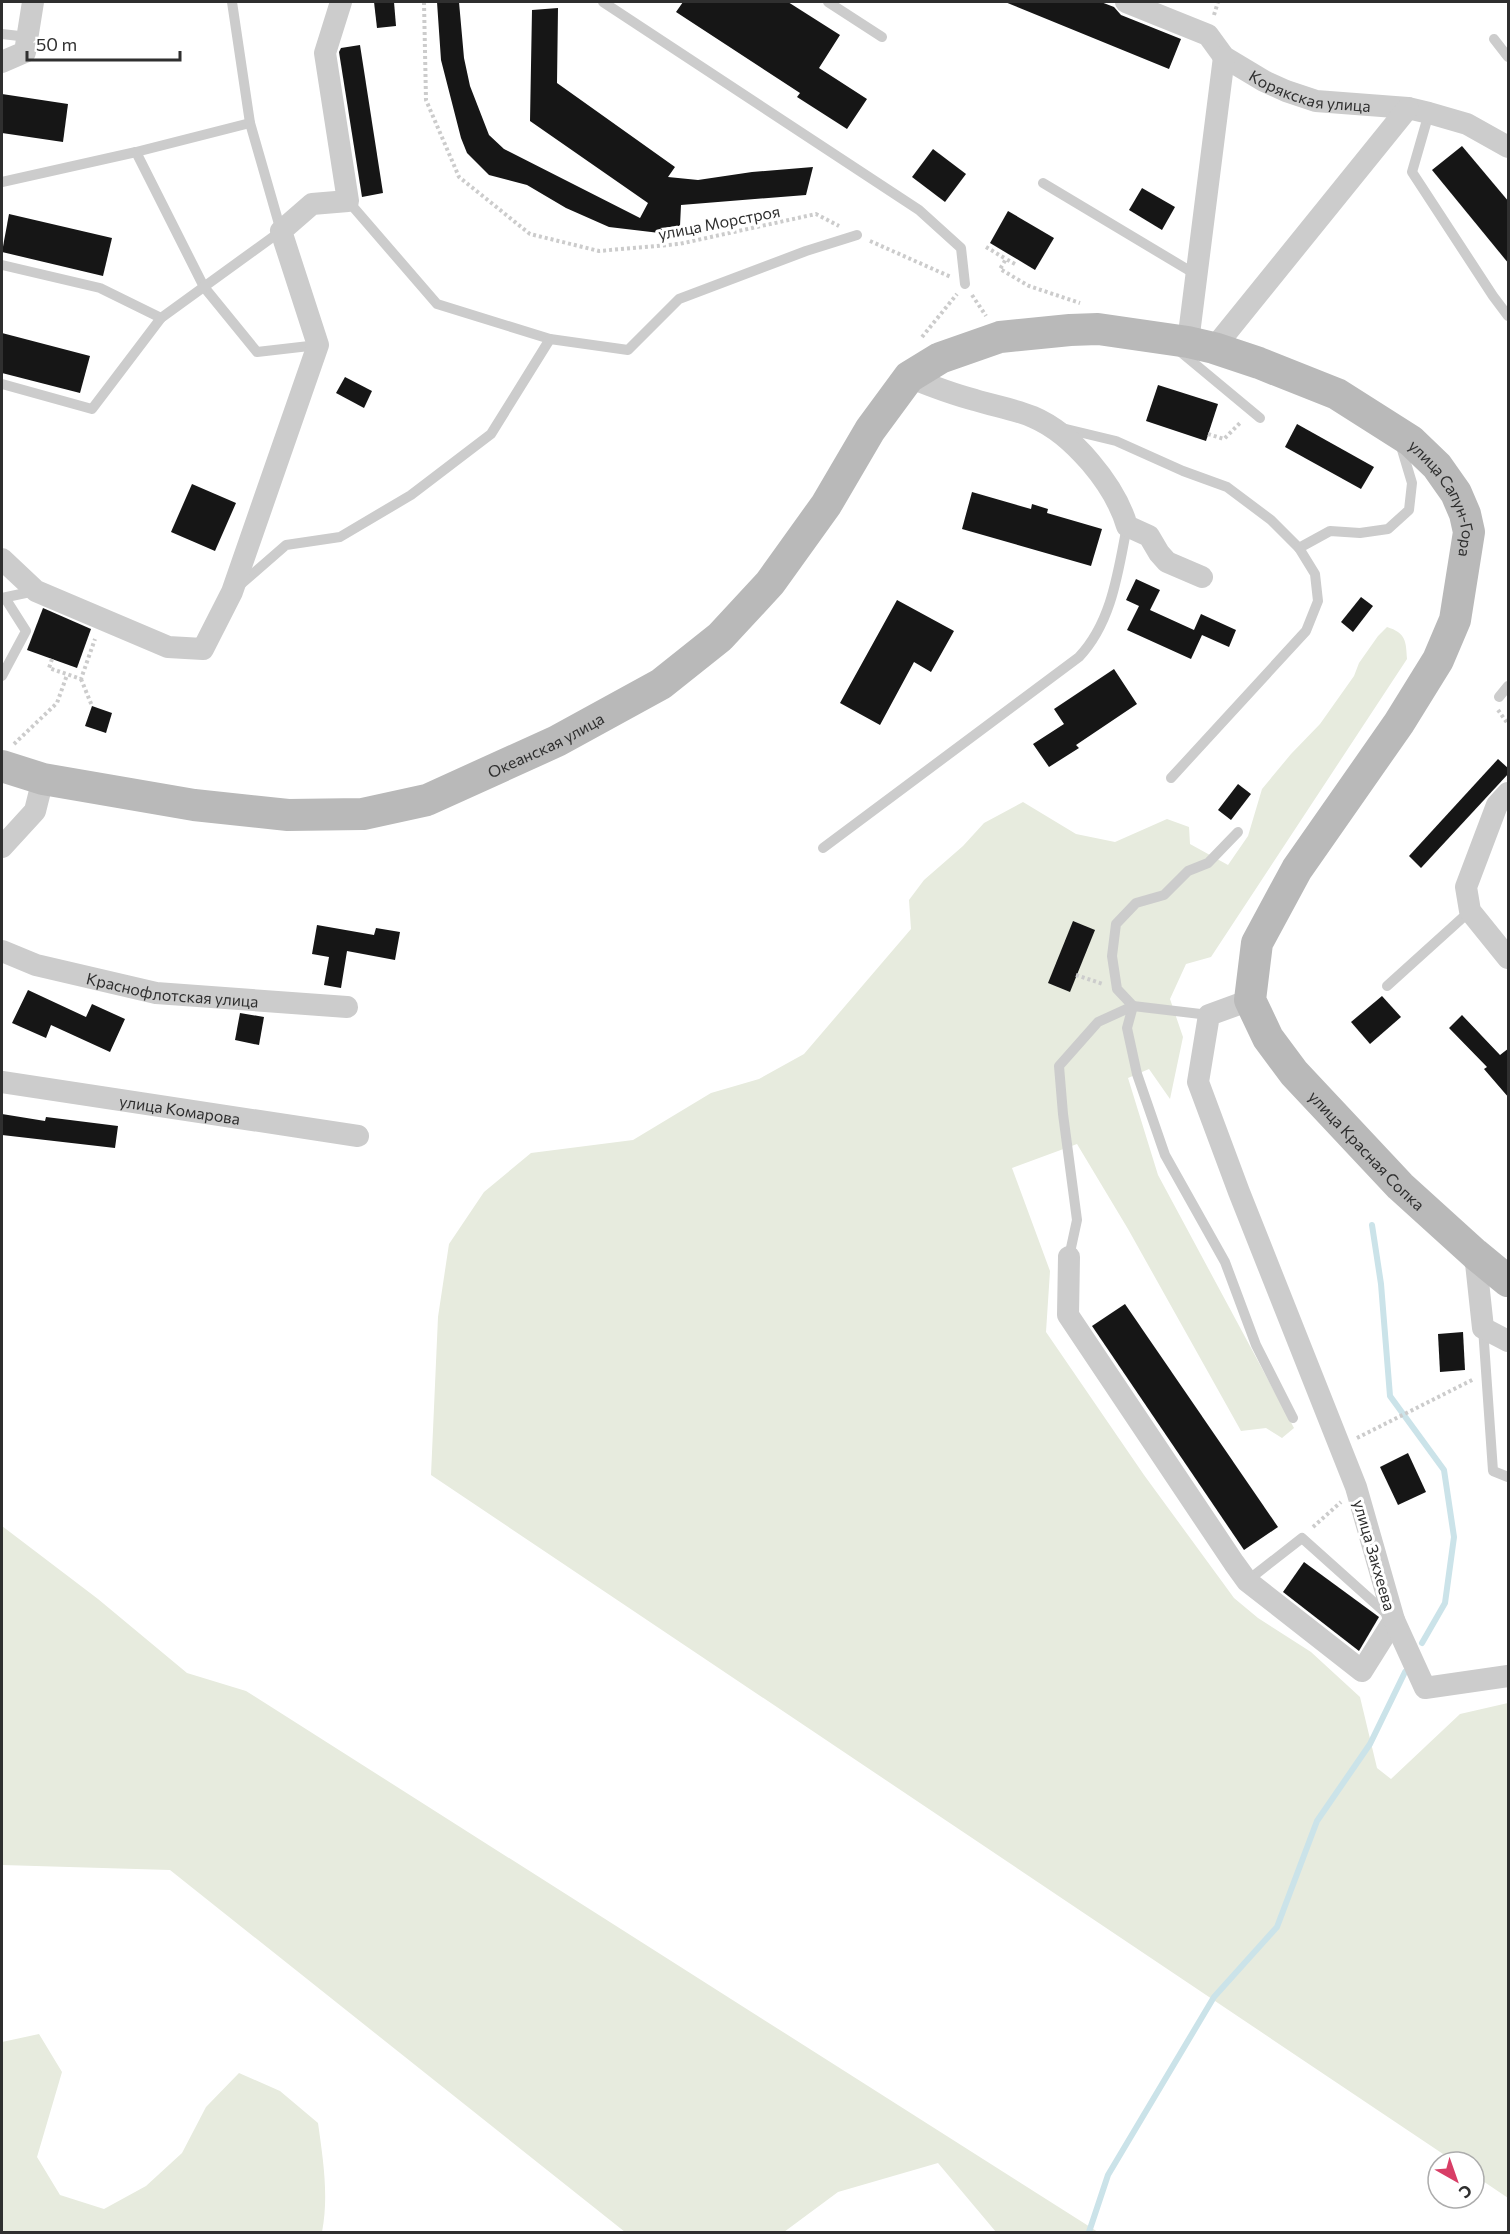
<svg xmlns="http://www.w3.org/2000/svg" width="1510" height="2234" font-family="Commissioner,sans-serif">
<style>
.green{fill:#e7ebde}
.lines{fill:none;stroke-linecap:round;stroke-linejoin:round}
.stream{stroke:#cbe3e9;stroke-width:6}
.building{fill:#161616}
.path{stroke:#ccc;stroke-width:4;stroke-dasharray:3 3;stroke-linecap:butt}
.lane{stroke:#ccc;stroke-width:10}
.street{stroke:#ccc;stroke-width:22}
.secondary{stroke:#b9b9b9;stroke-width:32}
.labels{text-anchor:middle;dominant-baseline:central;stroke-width:6;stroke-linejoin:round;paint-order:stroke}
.street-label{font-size:16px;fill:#2f2f2f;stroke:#fff}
</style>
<rect width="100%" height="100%" fill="#fff"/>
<g class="green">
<path d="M 1387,627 C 1406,633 1406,641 1407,659 L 1211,957 L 1186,964 L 1170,999 L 1183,1037 L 1170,1099 L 1149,1069 L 1128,1078 L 1158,1175 L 1294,1428 L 1282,1438 L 1266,1428 L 1241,1431 L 1128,1229 L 1077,1144 L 1012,1168 L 1050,1271 L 1046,1332 L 1144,1475 L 1234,1598 L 1258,1618 L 1311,1652 L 1360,1697 L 1377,1768 L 1391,1779 L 1460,1714 L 1508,1703 L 1508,2198 L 1474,2175 L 1474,2162 L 1455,2162 L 431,1475 L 438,1317 L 449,1244 L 484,1192 L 531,1153 L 633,1140 L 711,1093 L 759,1079 L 804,1054 L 911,929 L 909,900 L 924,880 L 963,846 L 984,823 L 1023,802 L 1076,834 L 1115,842 L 1167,819 L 1189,827 L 1190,844 L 1228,865 L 1248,836 L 1262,789 L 1291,754 L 1320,724 L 1354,676 L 1359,663 L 1378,636 Z"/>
<path d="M 2,1526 L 98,1599 L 187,1673 L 246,1691 L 1098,2232 L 996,2232 L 938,2163 L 838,2192 L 784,2232 L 625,2232 L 170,1870 L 2,1865 Z"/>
<path d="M 39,2034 L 62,2072 L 37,2157 L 60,2195 L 104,2209 L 146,2186 L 182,2153 L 206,2107 L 239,2073 L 280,2091 L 318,2123 C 323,2159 329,2196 322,2232 L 2,2232 L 2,2042 Z"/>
</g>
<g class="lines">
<g class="stream">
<path d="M 1372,1225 L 1381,1284 L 1390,1396 L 1444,1470 L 1454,1537 L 1445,1603 L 1422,1643"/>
<path d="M 1089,2232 L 1108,2175 L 1214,1997 L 1277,1927 L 1317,1821 L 1370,1744 L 1405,1672"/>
</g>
</g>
<g class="building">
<path d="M 374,2 L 394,2 L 396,26 L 377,28 Z"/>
<path d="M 437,2 L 459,2 L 464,58 L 470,86 L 489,135 L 504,149 L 640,218 L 648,203 L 530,121 L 532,10 L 558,8 L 557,83 L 675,167 L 668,177 L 698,180 L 752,172 L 813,167 L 806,195 L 681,205 L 680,226 L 660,228 L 668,232 L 668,234 L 609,227 L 566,208 L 527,185 L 489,175 L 467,153 L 461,138 L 441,60 Z"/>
<path d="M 683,2 L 788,2 L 840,35 L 819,68 L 867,99 L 847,129 L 797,97 L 800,93 L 676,12 Z"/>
<path d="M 1005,2 L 1101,2 L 1114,7 L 1121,15 L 1181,39 L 1169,69 Z"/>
<path d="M 360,45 L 383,193 L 362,197 L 339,52 L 341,48 Z"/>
<path d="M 2,94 L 68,104 L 63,142 L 2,133 Z"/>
<path d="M 1462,146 L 1509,202 L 1509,264 L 1432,170 Z"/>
<path d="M 933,149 L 966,174 L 945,202 L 912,177 Z"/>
<path d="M 1142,188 L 1175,207 L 1162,230 L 1129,210 Z"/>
<path d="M 1008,211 L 1054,238 L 1035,270 L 990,243 Z"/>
<path d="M 9,214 L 112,238 L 103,276 L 2,252 Z"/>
<path d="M 2,333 L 90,356 L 80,393 L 2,373 Z"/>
<path d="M 345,377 L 372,391 L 364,408 L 336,393 Z"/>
<path d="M 1158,385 L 1218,404 L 1206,441 L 1146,421 Z"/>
<path d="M 1297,424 L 1374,467 L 1361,489 L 1285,447 Z"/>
<path d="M 192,484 L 236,503 L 215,551 L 171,532 Z"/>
<path d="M 972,492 L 1031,509 L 1032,504 L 1048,509 L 1047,513 L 1102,529 L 1091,566 L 962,529 Z"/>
<path d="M 1136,579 L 1160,590 L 1150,610 L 1194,630 L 1201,614 L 1236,630 L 1229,647 L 1202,635 L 1191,659 L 1127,630 L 1139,606 L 1126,600 Z"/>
<path d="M 1361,597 L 1373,606 L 1353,632 L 1341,622 Z"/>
<path d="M 897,600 L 954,631 L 931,672 L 914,662 L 880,725 L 840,703 Z"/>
<path d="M 43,608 L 91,629 L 77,668 L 27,650 Z"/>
<path d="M 1114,669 L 1137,704 L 1076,745 L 1079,748 L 1049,767 L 1033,744 L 1064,724 L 1054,709 Z"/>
<path d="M 92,706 L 112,713 L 106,733 L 85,726 Z"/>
<path d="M 1498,759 L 1509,769 L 1509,773 L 1421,868 L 1409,856 Z"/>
<path d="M 1238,784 L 1251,794 L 1231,820 L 1218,810 Z"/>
<path d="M 1073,921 L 1095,930 L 1070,992 L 1048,983 Z"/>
<path d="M 317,925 L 374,935 L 376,928 L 400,932 L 395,960 L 347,951 L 341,988 L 324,985 L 329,957 L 312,954 Z"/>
<path d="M 28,990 L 86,1017 L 92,1004 L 125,1019 L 110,1052 L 51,1025 L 46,1038 L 12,1023 Z"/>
<path d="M 1382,996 L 1401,1017 L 1370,1044 L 1351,1022 Z"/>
<path d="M 240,1013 L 264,1017 L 259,1045 L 235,1040 Z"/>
<path d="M 1462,1015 L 1500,1055 L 1509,1048 L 1509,1098 L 1484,1069 L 1487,1067 L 1449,1028 Z"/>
<path d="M 2,1114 L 45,1121 L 46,1117 L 118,1126 L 115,1148 L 2,1135 Z"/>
<path d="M 1125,1304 L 1278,1527 L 1244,1550 L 1092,1326 Z"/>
<path d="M 1463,1332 L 1465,1370 L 1440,1372 L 1438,1334 Z"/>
<path d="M 1408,1453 L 1426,1492 L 1398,1505 L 1380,1467 Z"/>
<path d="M 1304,1562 L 1379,1617 L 1359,1651 L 1283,1592 Z"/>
</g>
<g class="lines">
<g class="path">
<path d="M 424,2 L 426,100 L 459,177 L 530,234 L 599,251 L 679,244 L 816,214 L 839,226"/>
<path d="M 1214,15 L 1218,2"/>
<path d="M 870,241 L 951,277"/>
<path d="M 986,247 L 1006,259"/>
<path d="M 1015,264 L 1006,259 L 1000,269 L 1029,286 L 1080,303"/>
<path d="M 972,295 L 986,316"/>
<path d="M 922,337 L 957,294"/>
<path d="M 1208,434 L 1224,439 L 1241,422"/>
<path d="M 52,659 L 49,668 L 81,679 L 95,639"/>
<path d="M 81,679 L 92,706"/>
<path d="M 1498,710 L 1508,724"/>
<path d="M 14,744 L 57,703 L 67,675"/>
<path d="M 1076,975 L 1103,984"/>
<path d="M 1357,1438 L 1474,1379"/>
<path d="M 1313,1527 L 1341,1502"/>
</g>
<g class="lane">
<path d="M 603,2 L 919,210 L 961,248 L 965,284"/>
<path d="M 828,2 L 882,37"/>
<path d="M 2,34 L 28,37"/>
<path d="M 1494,39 L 1508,57"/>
<path d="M 1429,113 L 1412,172 L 1493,296 L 1508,316"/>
<path d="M 136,152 L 204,287 L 257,352 L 318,345"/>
<path d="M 2,182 L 136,152 L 250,123"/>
<path d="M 1043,183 L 1195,274"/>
<path d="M 348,201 L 437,304 L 550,339 L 628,350 L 679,299 L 806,251 L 857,235"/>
<path d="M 2,265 L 100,288 L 161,318"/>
<path d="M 1177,349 L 1260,418"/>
<path d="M 2,384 L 92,409 L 161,318 L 281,231 L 250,123 L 232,2"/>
<path d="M 1062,428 L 1116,441 L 1183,471 L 1227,487 L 1271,520 L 1299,548 L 1315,574 L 1318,601 L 1306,631 L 1171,778"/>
<path d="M 1299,548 L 1330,531 L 1360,533 L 1388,529 L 1409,510 L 1412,483 L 1400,443"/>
<path d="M 240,585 L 286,545 L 340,537 L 411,495 L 491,434 L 550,339"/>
<path d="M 2,598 L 35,591"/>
<path d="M 2,676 L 26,631 L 5,598"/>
<path d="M 1499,697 L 1508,686"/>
<path d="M 1238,832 L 1208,863 L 1188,871 L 1164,895 L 1136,903 L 1116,924 L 1112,956 L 1117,989 L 1133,1006 L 1127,1028 L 1137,1074 L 1165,1155 L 1225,1262 L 1256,1345 L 1293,1418"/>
<path d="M 823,848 L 1079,657 C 1112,622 1118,572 1127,526"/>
<path d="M 1387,986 L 1470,911"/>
<path d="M 1069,1257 L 1077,1220 L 1063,1114 L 1059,1066 L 1098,1022 L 1133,1006 L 1209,1015"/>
<path d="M 1483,1328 L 1493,1471 L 1508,1477"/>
<path d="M 1247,1581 L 1302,1538 L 1388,1615"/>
</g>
<g class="street">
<path id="s1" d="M 1126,2 L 1208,35 L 1224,57 L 1264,81 L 1286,91 L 1316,101 L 1408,108 L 1429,113 L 1467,124 L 1508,147"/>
<path d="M 2,62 L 25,52 L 33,2"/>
<path d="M 1188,342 L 1224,57"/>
<path d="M 1214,348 L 1408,108"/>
<path d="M 909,377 C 931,386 952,394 975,400 C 994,406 1014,409 1033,417 C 1073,434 1115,485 1127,526 L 1149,536 L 1159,553 L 1167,562 L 1202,577"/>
<path d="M 2,559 L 36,591 L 168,647 L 203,649 L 232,592 L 318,345 L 281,231 L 312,204 L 348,201 L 325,53 L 341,2"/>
<path d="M 1508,793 L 1497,805 L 1466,887 L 1470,911 L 1508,958"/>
<path d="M 2,847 L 35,811 L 43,779"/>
<path id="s2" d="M 2,951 L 36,965 L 156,993 L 347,1007"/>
<path id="s3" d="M 2,1082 L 358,1136"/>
<path d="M 1475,1254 L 1483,1328 L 1508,1341"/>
<path d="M 1069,1257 L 1068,1315 L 1234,1563 L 1247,1581 L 1362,1671 L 1394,1620 L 1356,1487 L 1239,1192 L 1198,1082 L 1209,1015 L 1250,1000"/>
<path d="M 1394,1620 L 1425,1688 L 1508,1676"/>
</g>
<path class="secondary" id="s4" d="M 2,766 L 43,779 L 194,805 L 288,815 L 363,814 L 427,800 L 557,741 L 661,684 L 720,637 L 770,583 L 826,505 L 870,430 L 909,377 L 940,358 L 1000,337 L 1070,330 L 1098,329 L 1188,342 L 1214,348 L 1259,363 L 1337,394 L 1411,441 L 1437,466 L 1456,493 L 1465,514 L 1469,532 L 1455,620 L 1438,660 L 1399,723 L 1297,869 L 1257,943 L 1250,1000 L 1268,1038 L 1294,1073 L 1400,1186 L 1475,1254 L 1508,1281"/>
</g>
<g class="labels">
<g class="street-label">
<text stroke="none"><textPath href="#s1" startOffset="210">Корякская улица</textPath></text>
<text transform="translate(719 222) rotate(-11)">улица Морстроя</text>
<text stroke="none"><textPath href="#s4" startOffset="1694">улица Сапун-Гора</textPath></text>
<text stroke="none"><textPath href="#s4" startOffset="562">Океанская улица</textPath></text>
<text stroke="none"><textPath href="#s2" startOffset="176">Краснофлотская улица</textPath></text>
<text stroke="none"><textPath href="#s3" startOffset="180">улица Комарова</textPath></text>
<text stroke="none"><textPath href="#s4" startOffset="2454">улица Красная Сопка</textPath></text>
<text transform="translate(1375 1555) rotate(74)">улица Закхеева</text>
</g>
</g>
<rect width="1510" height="2234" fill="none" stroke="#2f2f2f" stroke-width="6"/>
<g transform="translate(1456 2180) rotate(140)"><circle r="28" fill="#ffffff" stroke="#acacac" stroke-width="1.5"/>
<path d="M0-4.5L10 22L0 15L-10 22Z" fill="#d83e66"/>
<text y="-9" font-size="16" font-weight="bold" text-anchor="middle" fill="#2f2f2f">С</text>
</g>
<path d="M27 51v9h153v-9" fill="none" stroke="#2f2f2f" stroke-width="3"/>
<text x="36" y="51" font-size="18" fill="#2f2f2f" stroke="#ffffff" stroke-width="4.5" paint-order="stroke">50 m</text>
</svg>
